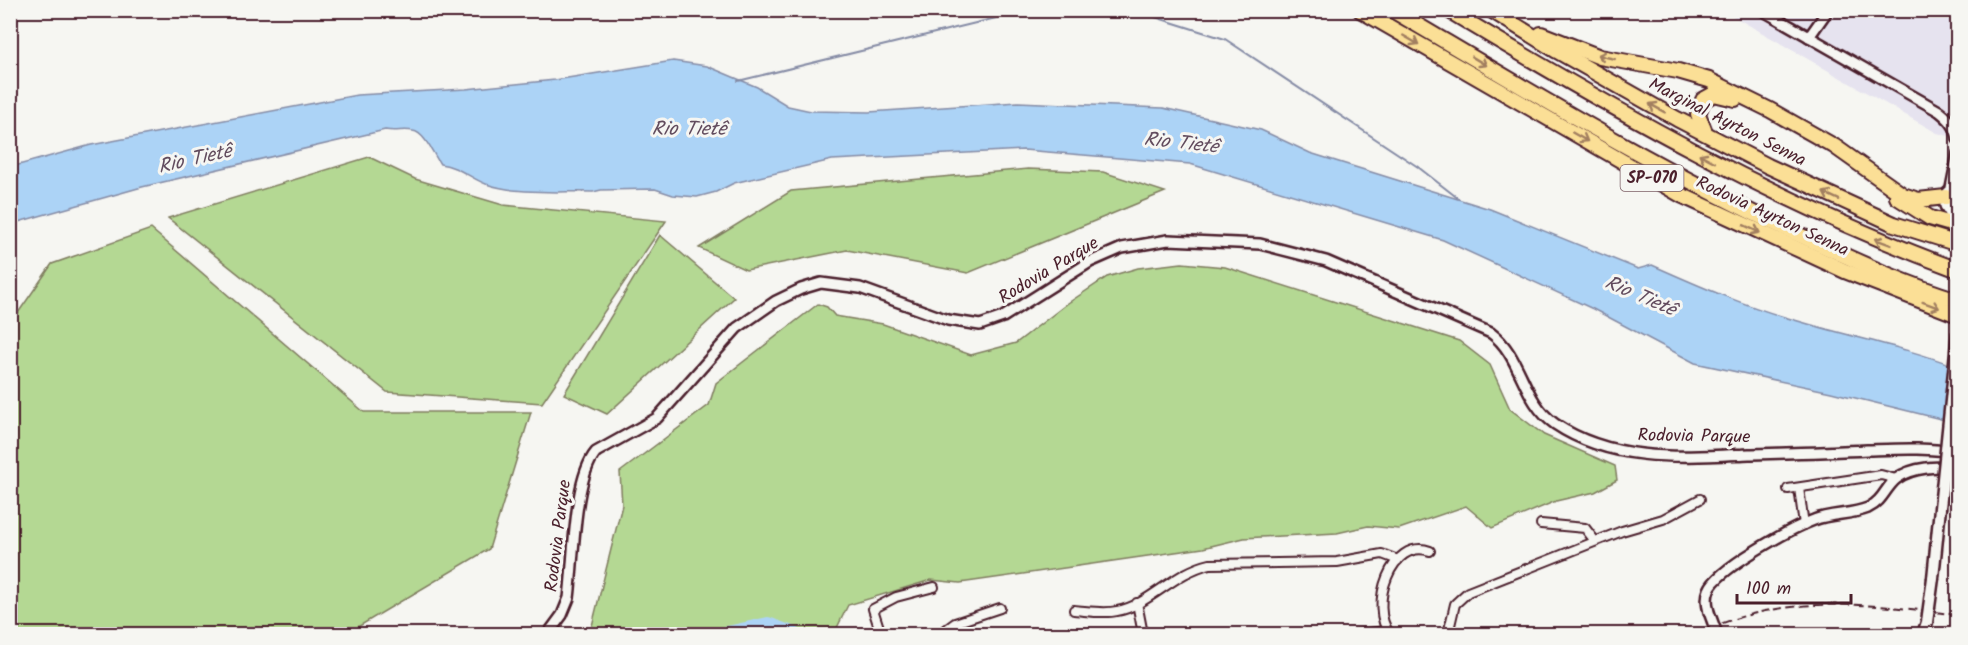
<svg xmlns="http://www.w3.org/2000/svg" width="1968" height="645" font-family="Kalam,sans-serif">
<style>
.built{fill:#e6e3ef}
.green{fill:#b4d893;stroke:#7f7c5f;stroke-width:1.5}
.water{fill:#acd3f6;stroke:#858ba5;stroke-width:1.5}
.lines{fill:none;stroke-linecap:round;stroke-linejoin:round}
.stream{stroke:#858ba5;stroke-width:2}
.river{stroke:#acd3f6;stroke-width:14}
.minor-casing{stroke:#4a1f2b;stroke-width:12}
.tertiary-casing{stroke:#4a1f2b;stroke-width:14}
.secondary-casing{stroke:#4a1f2b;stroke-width:15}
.motorway-casing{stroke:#4a1f2b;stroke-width:18}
.minor{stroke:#f6f6f2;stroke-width:8}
.tertiary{stroke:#f6f6f2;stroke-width:9}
.secondary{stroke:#f6f6f2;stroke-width:10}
.motorway{stroke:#fbdf96;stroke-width:14}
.rail{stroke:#4a1f2b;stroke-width:2;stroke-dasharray:9 4.5;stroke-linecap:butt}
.tertiary-bridge-casing{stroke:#4a1f2b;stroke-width:14;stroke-linecap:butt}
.secondary-bridge-casing{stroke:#4a1f2b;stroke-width:15;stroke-linecap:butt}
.tertiary-bridge{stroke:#f6f6f2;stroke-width:9}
.secondary-bridge{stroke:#f6f6f2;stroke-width:10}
.oneway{stroke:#a27f60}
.labels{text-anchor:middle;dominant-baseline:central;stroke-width:6;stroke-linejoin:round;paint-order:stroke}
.shield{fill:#f6f6f2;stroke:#7e6067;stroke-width:1.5}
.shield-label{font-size:16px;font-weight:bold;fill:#4a1f2b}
.street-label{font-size:18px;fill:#4a1f2b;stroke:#f6f6f2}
.water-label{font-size:20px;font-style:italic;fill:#624c5e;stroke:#f6f6f2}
</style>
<rect width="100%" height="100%" fill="#f6f6f2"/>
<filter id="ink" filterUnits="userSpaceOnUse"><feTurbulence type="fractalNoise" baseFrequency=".0167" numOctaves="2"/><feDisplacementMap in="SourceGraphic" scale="12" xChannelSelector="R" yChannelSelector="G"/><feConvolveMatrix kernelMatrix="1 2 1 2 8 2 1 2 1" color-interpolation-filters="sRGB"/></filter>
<g filter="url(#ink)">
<path class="built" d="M 1724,11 L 1957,11 L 1957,138 L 1937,133 Z"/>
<g class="green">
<path d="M 369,157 L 415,179 L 503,205 L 666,221 L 542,403 L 387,392 L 168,218 Z"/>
<path d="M 1028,169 L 1103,172 L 1165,192 L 968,273 L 847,250 L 746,270 L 699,248 L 791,191 Z"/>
<path d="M 151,229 L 364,412 L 531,412 L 489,549 L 346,634 L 11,634 L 11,323 L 52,264 Z"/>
<path d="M 660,235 L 734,298 L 607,414 L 564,394 Z"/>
<path d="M 1182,263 L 1225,267 L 1459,341 L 1490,365 L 1510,409 L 1544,435 L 1615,466 L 1617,480 L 1595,492 L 1556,501 L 1492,528 L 1466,506 L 1399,529 L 1368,526 L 1337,533 L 1244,538 L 1203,548 L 960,583 L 931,580 L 848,605 L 834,634 L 590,634 L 622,505 L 620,472 L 709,405 L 716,383 L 818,304 L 827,307 L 835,316 L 883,324 L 971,355 L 1016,343 L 1068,303 L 1107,277 L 1138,268 Z"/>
</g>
<path class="water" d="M 673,61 L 707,66 L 757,87 L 788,106 L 811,111 L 869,112 L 1018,102 L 1163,108 L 1261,130 L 1310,153 L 1490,209 L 1638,269 L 1652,265 C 1699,286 1747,307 1798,321 C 1851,337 1906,347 1957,367 L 1957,423 L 1831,392 L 1695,363 L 1593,309 L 1443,240 L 1190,164 L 1024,150 L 832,160 L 734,183 L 716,192 L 697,197 L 673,195 L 655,189 L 601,190 L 593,192 C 559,191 519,195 486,184 C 470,178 458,166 440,164 C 434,155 424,132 413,131 C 404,129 396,132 385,130 L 142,187 L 11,224 L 11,167 L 91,145 L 357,95 L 466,89 L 555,80 Z"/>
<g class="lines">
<path class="stream" d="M 738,81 L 1025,11 L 1139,12 L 1225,39 L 1418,167 L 1459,199"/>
<path class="river" d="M 723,634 L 768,624 L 795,634"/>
<defs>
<g id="minor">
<path d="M 1799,488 L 1804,525"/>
<path d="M 1788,489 L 1881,475 L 1896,479"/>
<path d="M 1541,524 L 1585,528 L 1595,541"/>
<path d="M 1137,603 L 1143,634"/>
<path d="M 1074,610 C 1088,611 1104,614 1117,611 C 1148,606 1174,572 1210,564 L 1337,562 L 1382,554 L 1398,560"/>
<path d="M 881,634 L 873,609 L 896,597 L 934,587"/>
<path d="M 940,634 L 955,623 L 1000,608"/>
<path d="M 1358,634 L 1387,631"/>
<path d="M 1390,634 C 1368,607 1391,537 1430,551"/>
<path d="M 1448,634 L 1455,604 L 1468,592 L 1622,531 L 1663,519 L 1700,499"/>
</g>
<g id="tertiary">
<path d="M 1762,10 L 1939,111 C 1949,119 1956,126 1958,139"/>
<path d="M 1809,37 L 1828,10"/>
<path d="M 1951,188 L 1958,153"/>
<path d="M 1957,224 L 1945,206 L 1948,192 L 1958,186"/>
<path d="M 1709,612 C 1707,605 1706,597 1709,590 C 1717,569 1792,528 1814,520 C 1831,513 1851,515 1868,508 C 1883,501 1885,488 1896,479 C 1910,468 1942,463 1958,472"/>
<path d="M 548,634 L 562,615 L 569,598 C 574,561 573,479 596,452 L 657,418 L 737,328 L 776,301 L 801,289 L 821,283 L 860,288 L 948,320 L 980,325 L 1003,317 L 1090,262 L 1122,248 L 1168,240 L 1260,244 L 1326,261 L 1491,333 C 1522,356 1522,401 1555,424 C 1613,463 1683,457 1749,454 C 1788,453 1828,452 1867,450 C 1897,449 1928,447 1958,453"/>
</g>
<g id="secondary">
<path d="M 1933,578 L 1940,508"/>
<path d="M 1923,634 L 1927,622"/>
</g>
<g id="motorway">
<path d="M 1360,10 L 1681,195 L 1845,271 L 1958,315"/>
<path d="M 1392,10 C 1528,90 1663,173 1806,238 C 1856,261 1905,284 1958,300"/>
<path d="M 1448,10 C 1612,109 1778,204 1958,270"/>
<path d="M 1491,10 L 1557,51 L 1677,119 L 1768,166 L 1894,224 L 1958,244"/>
<path d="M 1541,34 L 1600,57 L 1678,71 L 1709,80 L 1770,110 L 1834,146 L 1903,195 L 1918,200 L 1946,197"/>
<path d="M 1705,132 L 1698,114 L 1703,100 L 1714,94 L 1735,99"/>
<path d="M 1897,197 L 1930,218 L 1958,226"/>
</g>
</defs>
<use href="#minor" class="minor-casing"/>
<use href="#tertiary" class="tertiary-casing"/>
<use href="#secondary" class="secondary-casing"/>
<use href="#motorway" class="motorway-casing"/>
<use href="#minor" class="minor"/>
<use href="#tertiary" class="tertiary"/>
<use href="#secondary" class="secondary"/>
<use href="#motorway" class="motorway"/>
<path class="rail" d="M 1697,634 C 1781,593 1868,603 1958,615"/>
<defs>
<path id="tertiary-bridge" d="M 1709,612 L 1717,634"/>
<g id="secondary-bridge">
<path d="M 1940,508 L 1958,332"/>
<path d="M 1927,622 L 1933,578"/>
</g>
</defs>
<use href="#tertiary-bridge" class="tertiary-bridge-casing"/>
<use href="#secondary-bridge" class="secondary-bridge-casing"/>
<use href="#tertiary-bridge" class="tertiary-bridge"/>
<use href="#secondary-bridge" class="secondary-bridge"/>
</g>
<defs><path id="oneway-shaft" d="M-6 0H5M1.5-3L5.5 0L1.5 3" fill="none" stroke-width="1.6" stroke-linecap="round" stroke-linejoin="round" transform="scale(1.5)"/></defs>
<g class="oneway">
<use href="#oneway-shaft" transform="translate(1411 40) rotate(30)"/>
<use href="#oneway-shaft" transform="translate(1606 57) rotate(-167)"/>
<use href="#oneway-shaft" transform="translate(1479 61) rotate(31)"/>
<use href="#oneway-shaft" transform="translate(1657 108) rotate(-151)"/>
<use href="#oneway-shaft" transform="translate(1580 137) rotate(30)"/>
<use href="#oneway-shaft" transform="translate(1707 158) rotate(-152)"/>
<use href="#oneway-shaft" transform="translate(1831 196) rotate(-155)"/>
<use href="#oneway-shaft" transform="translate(1752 229) rotate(25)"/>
<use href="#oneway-shaft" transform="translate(1883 242) rotate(-159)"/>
<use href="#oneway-shaft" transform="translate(1931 305) rotate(20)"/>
</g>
</g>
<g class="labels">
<rect class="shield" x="1620.5" y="165" width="63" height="26" rx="4.5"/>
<g class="shield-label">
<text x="1652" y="178">SP-070</text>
</g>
<g class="street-label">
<text transform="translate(1727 123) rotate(27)">Marginal Ayrton Senna</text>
<text transform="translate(1772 217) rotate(25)">Rodovia Ayrton Senna</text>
<text transform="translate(1049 271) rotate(-31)">Rodovia Parque</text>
<text transform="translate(1694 437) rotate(1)">Rodovia Parque</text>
<text transform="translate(559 536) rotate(-83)">Rodovia Parque</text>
</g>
<g class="water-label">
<text x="689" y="130">Rio Tietê</text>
<text transform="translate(1181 144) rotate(6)">Rio Tietê</text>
<text transform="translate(195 160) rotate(-13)">Rio Tietê</text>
<text transform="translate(1640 297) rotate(23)">Rio Tietê</text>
</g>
</g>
<rect width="1968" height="645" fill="none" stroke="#f6f6f2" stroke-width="36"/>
<rect x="18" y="18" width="1932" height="609" fill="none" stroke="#4a1f2b" stroke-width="2" filter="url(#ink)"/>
<path d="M1737 594v9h114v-9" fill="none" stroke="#4a1f2b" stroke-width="3"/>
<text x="1746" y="594" font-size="18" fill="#4a1f2b" stroke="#f6f6f2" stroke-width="4.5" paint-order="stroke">100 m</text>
</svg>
